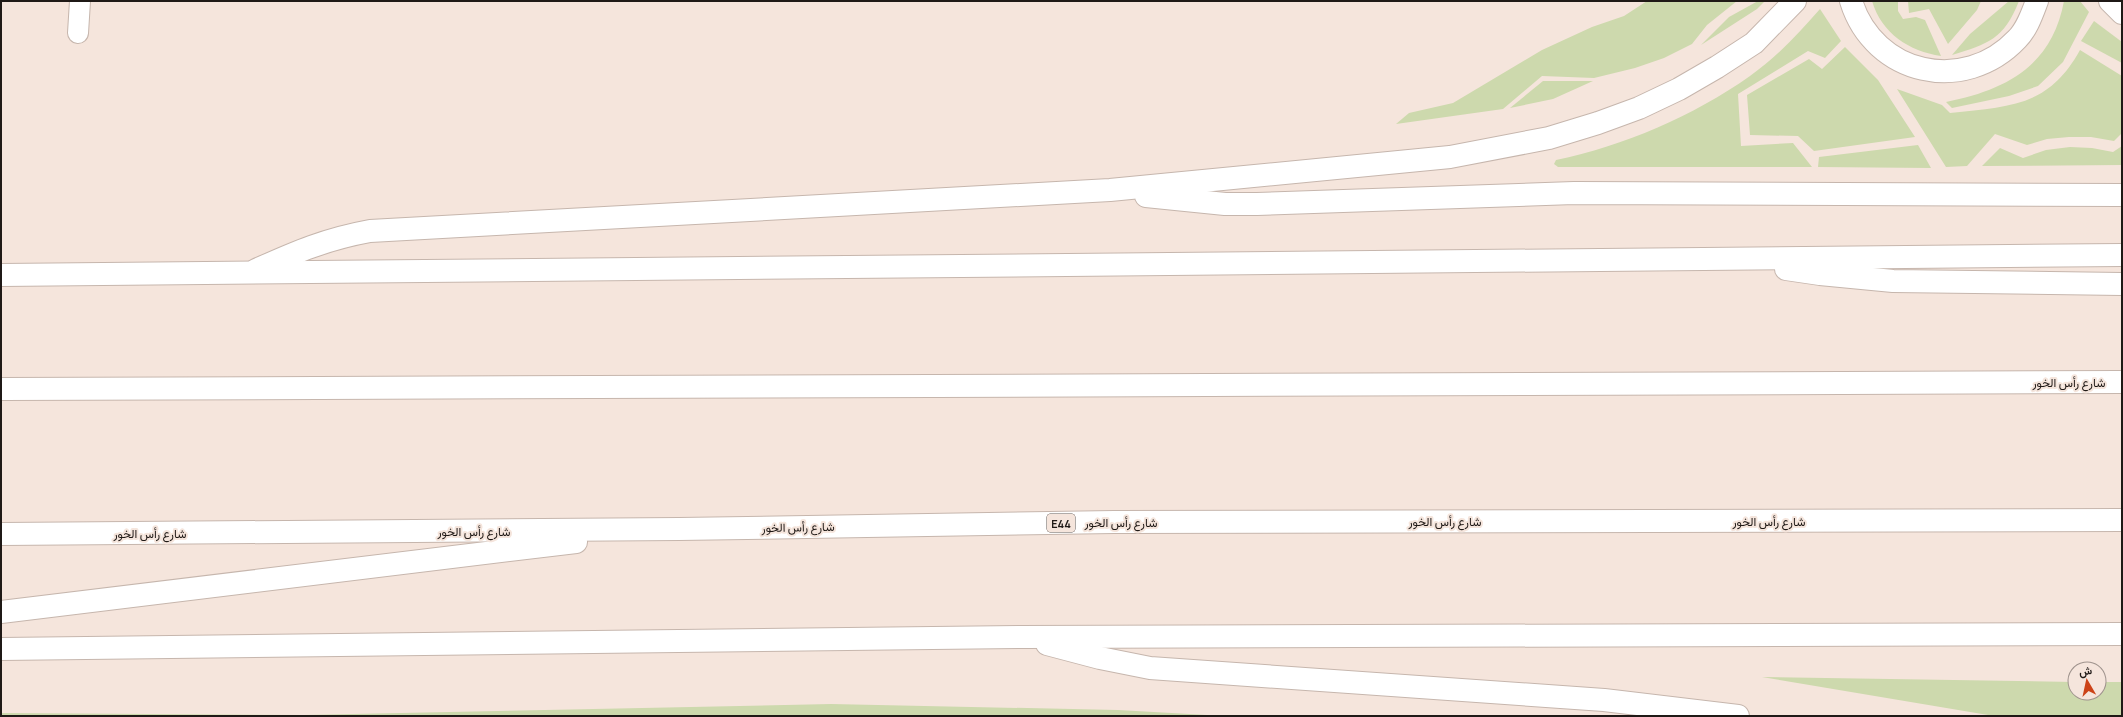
<svg xmlns="http://www.w3.org/2000/svg" width="2123" height="717" font-family="Manrope,Vazirmatn,sans-serif">
<style>
.green{fill:#cdd9ad}
.lines{fill:none;stroke-linecap:round;stroke-linejoin:round}
.lane-casing{stroke:#c6b6ad;stroke-width:22}
.secondary-casing{stroke:#c6b6ad;stroke-width:24}
.highway-casing{stroke:#c6b6ad;stroke-width:24}
.lane{stroke:#fff;stroke-width:20}
.secondary{stroke:#fff;stroke-width:22}
.highway{stroke:#fff;stroke-width:22}
.labels{text-anchor:middle;dominant-baseline:central;stroke-width:4;stroke-linejoin:round;paint-order:stroke}
.shield{fill:#f5e5dc;stroke:#5f5651;stroke-width:1}
.shield-label{font-size:11px;font-weight:bold;fill:#1f1916}
.street-label{font-size:12px;fill:#1f1916;stroke:#f5e5dc}
</style>
<rect width="100%" height="100%" fill="#f5e5dc"/>
<g class="green">
<path d="M 1647,1 L 1737,1 L 1707,25 L 1692,44 L 1664,58 L 1635,68 L 1594,78 L 1542,76 L 1503,109 L 1396,124 L 1409,113 L 1453,103 L 1542,50 L 1592,27 L 1624,16 Z"/>
<path d="M 1758,1 L 1765,1 L 1757,9 L 1701,45 L 1729,17 Z"/>
<path d="M 1872,1 L 1898,1 L 1898,11 L 1903,19 L 1916,17 L 1925,20 L 1941,56 C 1909,51 1882,34 1872,1 Z"/>
<path d="M 1908,1 L 1981,1 L 1977,10 L 1948,44 L 1929,9 L 1909,13 Z"/>
<path d="M 2009,1 L 2019,1 C 2004,39 1988,44 1952,55 L 1970,34 Z"/>
<path d="M 2064,1 L 2080,1 L 2089,12 L 2063,62 L 2038,86 L 2009,96 L 1952,108 L 1946,102 C 2006,90 2052,66 2064,1 Z"/>
<path d="M 1820,9 L 1841,41 L 1825,58 L 1808,51 L 1738,94 L 1741,146 L 1793,143 L 1812,167 L 1558,167 L 1554,164 L 1556,160 C 1624,146 1693,116 1750,76 C 1777,57 1799,33 1820,9 Z"/>
<path d="M 2094,21 L 2122,42 L 2122,63 L 2081,41 Z"/>
<path d="M 1845,47 L 1878,80 L 1915,137 L 1814,151 L 1798,136 L 1750,135 L 1747,95 L 1809,59 L 1822,69 Z"/>
<path d="M 2080,50 L 2122,76 L 2122,133 L 2114,141 L 2091,137 L 2069,137 L 2047,139 L 2027,145 L 1995,134 L 1967,166 L 1946,167 L 1897,89 L 1942,105 L 1950,113 C 2009,106 2048,108 2080,50 Z"/>
<path d="M 1543,81 L 1593,81 L 1553,99 L 1510,108 Z"/>
<path d="M 1918,145 L 1931,168 L 1818,167 L 1819,157 Z"/>
<path d="M 2122,146 L 2122,165 L 1982,166 L 2000,148 L 2023,158 L 2046,150 L 2070,147 L 2092,148 L 2113,152 Z"/>
<path d="M 1762,677 L 2075,682 L 2075,693 L 2099,693 L 2099,682 L 2122,682 L 2122,716 L 1994,716 Z"/>
<path d="M 831,704 L 1118,710 L 1225,716 L 1,716 L 1,713 L 304,715 Z"/>
</g>
<g class="lines">
<defs>
<path id="lane" d="M 78,33 L 80,1"/>
<path id="secondary" d="M 1851,1 C 1874,75 1964,95 2017,39 C 2027,29 2032,14 2037,1"/>
<g id="highway">
<path d="M 2110,1 L 2122,13"/>
<path d="M 1146,196 L 1225,204 L 1257,204 L 1574,193 L 2122,195"/>
<path d="M 1786,269 L 1820,274 L 1893,281 L 2122,284"/>
<path d="M 256,270 C 296,252 326,239 370,231 L 1110,190 L 1450,157 L 1549,138 L 1598,123 L 1639,108 L 1679,89 L 1717,67 L 1754,43 L 1795,1"/>
<path d="M 1,275 L 2122,255"/>
<path d="M 1,389 L 2122,382"/>
<path d="M 1,534 L 679,529 L 1114,522 L 2122,520"/>
<path d="M 1,612 L 576,542"/>
<path d="M 1047,644 L 1100,658 L 1150,668 L 1604,700 L 1738,716"/>
<path d="M 1,649 L 1021,637 L 2122,634"/>
</g>
</defs>
<use href="#lane" class="lane-casing"/>
<use href="#secondary" class="secondary-casing"/>
<use href="#highway" class="highway-casing"/>
<use href="#lane" class="lane"/>
<use href="#secondary" class="secondary"/>
<use href="#highway" class="highway"/>
</g>
<g class="labels">
<rect class="shield" x="1047" y="514" width="28" height="18" rx="3"/>
<g class="shield-label">
<text x="1061" y="523">E44</text>
</g>
<g class="street-label">
<text x="2069" y="382">شارع رأس الخور</text>
<text x="1445" y="521">شارع رأس الخور</text>
<text x="1769" y="521">شارع رأس الخور</text>
<text x="1121" y="522">شارع رأس الخور</text>
<text transform="translate(798 527) rotate(-1)">شارع رأس الخور</text>
<text x="474" y="531">شارع رأس الخور</text>
<text x="150" y="533">شارع رأس الخور</text>
</g>
</g>
<rect width="2123" height="717" fill="none" stroke="#1f1916" stroke-width="4"/>
<g transform="translate(2087 681) rotate(351)"><circle r="19" fill="#f5e5dc" stroke="#9f938d"/>
<path d="M0-3L7 15L0 10L-7 15Z" fill="#cc4318"/>
<text y="-6" font-size="11" font-weight="bold" text-anchor="middle" fill="#1f1916">ش</text>
</g>
</svg>
